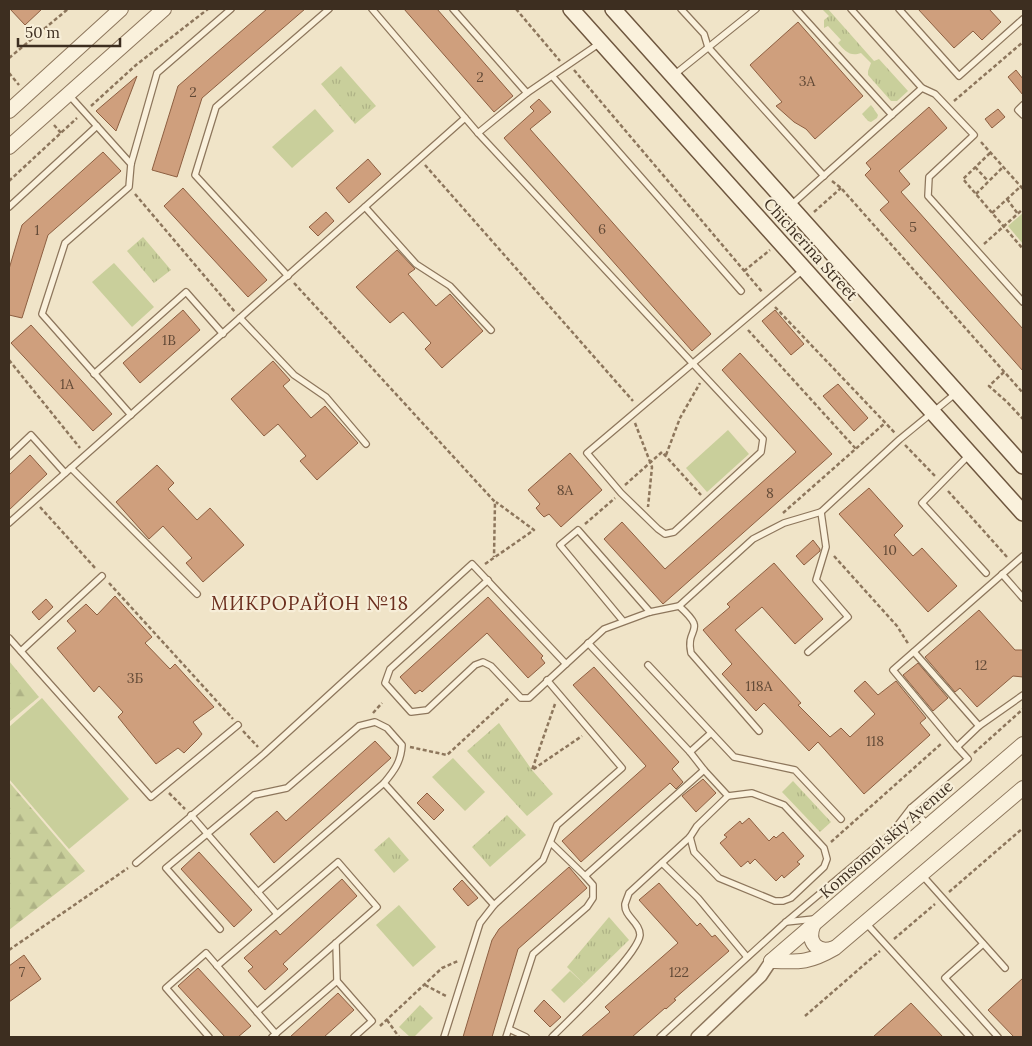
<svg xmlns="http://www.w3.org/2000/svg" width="1032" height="1046" font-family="Lora,serif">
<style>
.grass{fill:url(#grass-tufts)}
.forest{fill:url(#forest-firs)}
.pitch{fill:#c9cf9b}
.building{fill:#cf9f7d;stroke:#8d5f41}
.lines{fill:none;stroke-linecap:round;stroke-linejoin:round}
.service-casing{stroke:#8d765c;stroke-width:8}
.minor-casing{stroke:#8d765c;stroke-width:14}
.tertiary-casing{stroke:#8d765c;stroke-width:16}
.secondary-casing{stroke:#6f573f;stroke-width:18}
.path{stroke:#8d765c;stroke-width:2.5;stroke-dasharray:4 2.5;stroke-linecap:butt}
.service{stroke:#faf1dc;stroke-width:5.5}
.minor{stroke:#faf1dc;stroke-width:11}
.tertiary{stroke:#faf1dc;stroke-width:14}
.secondary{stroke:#faf1dc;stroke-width:15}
.labels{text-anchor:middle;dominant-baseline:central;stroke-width:4.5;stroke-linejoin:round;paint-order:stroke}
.number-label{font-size:14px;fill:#624a37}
.street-label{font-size:16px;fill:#3d2e20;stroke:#f7eed8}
.quarter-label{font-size:19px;letter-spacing:1px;fill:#6b2e1e;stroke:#f7eed8}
</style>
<defs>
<pattern id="grass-tufts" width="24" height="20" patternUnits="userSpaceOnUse" patternTransform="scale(1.25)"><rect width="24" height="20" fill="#c9cf9b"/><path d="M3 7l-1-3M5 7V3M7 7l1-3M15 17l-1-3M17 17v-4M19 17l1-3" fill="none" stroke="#aeb285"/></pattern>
<pattern id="forest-firs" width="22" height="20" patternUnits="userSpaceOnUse" patternTransform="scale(1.25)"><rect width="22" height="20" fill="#c9cf9b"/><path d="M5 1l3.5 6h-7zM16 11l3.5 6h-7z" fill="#aeb285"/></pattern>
</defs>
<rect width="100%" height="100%" fill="#f0e4c8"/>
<g class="grass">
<path d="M 822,9 L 828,9 L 874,61 L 879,59 L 908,91 L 897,101 L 891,101 L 868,75 L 868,71 L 871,63 L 861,53 C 850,57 845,51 838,43 L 841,40 L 828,26 L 824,28 L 824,20 L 829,16 Z"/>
<path d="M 341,66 L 376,106 L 355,124 L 321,84 Z"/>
<path d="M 871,105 L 878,115 L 877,118 L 871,122 L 868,121 L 862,114 Z"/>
<path d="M 143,237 L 171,270 L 154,283 L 127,251 Z"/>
<path d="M 499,723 L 532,770 L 553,794 L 527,816 L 467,751 Z"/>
<path d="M 793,781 L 831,822 L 820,832 L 782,792 Z"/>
<path d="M 507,815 L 526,835 L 490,867 L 472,847 Z"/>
<path d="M 389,837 L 409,860 L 394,873 L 374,850 Z"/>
<path d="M 609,917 L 629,940 L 584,984 L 567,967 Z"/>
<path d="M 420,1005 L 433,1018 L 414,1037 L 410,1037 L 399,1027 Z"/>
</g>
<g class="forest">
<path d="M 9,661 L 39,697 L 9,722 Z"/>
<path d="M 9,782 L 85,871 L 9,930 Z"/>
</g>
<g class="pitch">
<path d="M 315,109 L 334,131 L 292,168 L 272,147 Z"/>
<path d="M 1023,213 L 1023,244 L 1008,226 Z"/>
<path d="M 114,263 L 154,307 L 132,327 L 92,282 Z"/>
<path d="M 728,430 L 749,454 L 707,492 L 686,468 Z"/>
<path d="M 42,698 L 129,799 L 69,849 L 9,779 L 9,727 Z"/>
<path d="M 453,758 L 485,792 L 465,811 L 432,777 Z"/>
<path d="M 399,905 L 436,947 L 413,967 L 376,925 Z"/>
<path d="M 570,971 L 584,984 L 564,1003 L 551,990 Z"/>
</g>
<g class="building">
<path d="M 10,9 L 42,9 L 25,25 Z"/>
<path d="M 267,9 L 305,9 L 202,98 L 177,177 L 152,170 L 178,86 Z"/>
<path d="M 404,9 L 437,9 L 513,96 L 494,112 Z"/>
<path d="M 918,9 L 989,9 L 1001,22 L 982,40 L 973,31 L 954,48 Z"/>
<path d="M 798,22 L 863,96 L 815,139 L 806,129 L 794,122 L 776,106 L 782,102 L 750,65 Z"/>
<path d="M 1016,70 L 1023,79 L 1023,95 L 1008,77 Z"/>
<path d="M 137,76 L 116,131 L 96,111 Z"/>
<path d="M 539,99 L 551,112 L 530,129 L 711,334 L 692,351 L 504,138 L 534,111 L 530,107 Z"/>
<path d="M 929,107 L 947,128 L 899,171 L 910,184 L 901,192 L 1023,329 L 1023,371 L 880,210 L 889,202 L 865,175 L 871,169 L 866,163 Z"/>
<path d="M 998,109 L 1005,117 L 992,128 L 985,119 Z"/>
<path d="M 103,152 L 121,171 L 48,235 L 22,318 L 9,315 L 9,269 L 22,225 Z"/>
<path d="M 368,159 L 381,174 L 349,203 L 336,188 Z"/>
<path d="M 183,188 L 267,280 L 248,297 L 164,206 Z"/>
<path d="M 326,212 L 334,221 L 318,236 L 309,227 Z"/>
<path d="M 397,250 L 415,269 L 408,274 L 436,306 L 450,294 L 483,331 L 442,368 L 425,349 L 431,343 L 403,312 L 390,323 L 356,287 Z"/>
<path d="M 183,310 L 200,330 L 140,383 L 123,363 Z"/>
<path d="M 775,310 L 804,344 L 791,355 L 762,321 Z"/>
<path d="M 31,325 L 112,414 L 93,431 L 11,343 Z"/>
<path d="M 740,353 L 832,454 L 663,604 L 604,539 L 622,522 L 665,569 L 796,452 L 722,370 Z"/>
<path d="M 273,361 L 290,380 L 283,386 L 311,418 L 325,406 L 358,443 L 317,480 L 300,461 L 306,456 L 278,424 L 264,436 L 231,399 Z"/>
<path d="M 838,384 L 868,418 L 854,431 L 823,396 Z"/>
<path d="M 570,453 L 602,490 L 561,527 L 549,514 L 544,517 L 540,513 L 536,508 L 540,504 L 528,490 Z"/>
<path d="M 30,455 L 47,474 L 9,510 L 9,475 Z"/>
<path d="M 157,465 L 174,483 L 168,489 L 197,520 L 210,508 L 244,545 L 203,582 L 186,563 L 192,558 L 163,526 L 149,539 L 116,502 Z"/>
<path d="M 869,488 L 903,526 L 894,535 L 913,556 L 922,548 L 957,586 L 928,612 L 839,514 Z"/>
<path d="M 813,540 L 820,549 L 820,551 L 804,565 L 796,556 Z"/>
<path d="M 774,563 L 823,619 L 795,644 L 762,607 L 735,630 L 801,703 L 798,705 L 830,737 L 841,728 L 850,737 L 875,714 L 854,691 L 865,681 L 878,695 L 896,681 L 926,718 L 920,723 L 930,735 L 864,794 L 818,742 L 809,751 L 764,703 L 756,711 L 722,674 L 732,664 L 703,630 L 730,607 L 727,604 Z"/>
<path d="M 115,596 L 152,637 L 145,643 L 170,669 L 175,664 L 214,707 L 193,722 L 202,734 L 198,739 L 184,753 L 178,748 L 156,764 L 118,717 L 123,712 L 99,686 L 94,692 L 57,648 L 76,631 L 67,621 L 86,604 L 97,615 Z"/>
<path d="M 488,597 L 543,656 L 541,658 L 545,663 L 528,678 L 487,633 L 422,692 L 420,690 L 415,694 L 400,677 Z"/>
<path d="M 46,599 L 53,607 L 39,620 L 32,612 Z"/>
<path d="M 979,610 L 1015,650 L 1023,650 L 1023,677 L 1013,676 L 977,707 L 960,688 L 955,692 L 925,657 Z"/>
<path d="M 918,663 L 948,698 L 933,711 L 903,675 Z"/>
<path d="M 594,667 L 679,762 L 672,769 L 683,782 L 676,789 L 670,783 L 581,862 L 562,841 L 646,766 L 573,685 Z"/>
<path d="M 375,741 L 391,758 L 274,863 L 250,834 L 277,811 L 286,821 Z"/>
<path d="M 703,779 L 716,793 L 696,812 L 682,796 Z"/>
<path d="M 427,793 L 444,810 L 434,820 L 417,803 Z"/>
<path d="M 749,818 L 769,841 L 774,836 L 776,838 L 783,832 L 804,856 L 797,862 L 800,864 L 784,878 L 782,875 L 776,881 L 755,859 L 750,864 L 748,861 L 741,867 L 720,843 L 727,837 L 724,835 L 740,821 L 742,824 Z"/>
<path d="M 199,852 L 252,910 L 234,927 L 181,869 Z"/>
<path d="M 569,867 L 587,888 L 518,949 L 492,1037 L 463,1037 L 492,940 L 499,929 Z"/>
<path d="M 342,879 L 357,896 L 283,964 L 288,969 L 265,990 L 248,971 L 253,967 L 244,958 L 276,930 L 280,935 Z"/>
<path d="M 462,880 L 478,898 L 468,906 L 453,889 Z"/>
<path d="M 659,883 L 697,926 L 700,923 L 712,937 L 715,935 L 729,951 L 674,999 L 676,1000 L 666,1009 L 665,1008 L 632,1037 L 581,1037 L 610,1012 L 605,1007 L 678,943 L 639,900 Z"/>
<path d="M 24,955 L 41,979 L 9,1002 L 9,966 Z"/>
<path d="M 198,968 L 251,1026 L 238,1037 L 225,1037 L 178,986 Z"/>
<path d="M 1023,978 L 1023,1037 L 1014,1037 L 988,1010 Z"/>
<path d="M 338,993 L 354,1010 L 324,1037 L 290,1037 Z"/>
<path d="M 544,1000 L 561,1017 L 550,1027 L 534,1011 Z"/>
<path d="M 911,1003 L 943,1037 L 873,1037 Z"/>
</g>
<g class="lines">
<defs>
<g id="service">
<path d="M 372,9 L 478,133 L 763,439 L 761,452 L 674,532 L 665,534 L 658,529 L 621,493 L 587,453 L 803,270"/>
<path d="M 453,9 L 527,93"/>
<path d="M 681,9 L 704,34 L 708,47 L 824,176"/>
<path d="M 796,9 L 892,115"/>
<path d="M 851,9 L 922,88 L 935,94 L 974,135 L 929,177 L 928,196 L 1023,302"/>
<path d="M 899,9 L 959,76 L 1023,19"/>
<path d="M 674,75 L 756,9"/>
<path d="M 552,76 L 741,291"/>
<path d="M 69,95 L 131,164"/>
<path d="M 1023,105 L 1018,110 L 1023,115"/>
<path d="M 478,133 L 527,93 L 600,43"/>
<path d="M 790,206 L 922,88"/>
<path d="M 9,207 L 97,126"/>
<path d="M 365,207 L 416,264 L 450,286 L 491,330"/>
<path d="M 288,276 L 195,175 L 216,107 L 329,9"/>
<path d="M 240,318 L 294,375 L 326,397 L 366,444"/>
<path d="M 94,374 L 186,292 L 223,334"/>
<path d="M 131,415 L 42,314 L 65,243 L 129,187 L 131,164 L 157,73 L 231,9"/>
<path d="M 970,454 L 922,503 L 986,573"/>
<path d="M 9,456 L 31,435 L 65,473"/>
<path d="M 71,468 L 197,594"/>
<path d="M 9,523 L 465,118"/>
<path d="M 1002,574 L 1023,598"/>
<path d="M 488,580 L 390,669 L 385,683 L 411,712 L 427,710 L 475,665 L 483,662 L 491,666 L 521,698 L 529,698 L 604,629 L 650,612 L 679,606 L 753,539 L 784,523 L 821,512 L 900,439 L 956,393"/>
<path d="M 679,606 C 709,633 685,626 691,653 L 759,731"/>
<path d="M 623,621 L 560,545 L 578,530 L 650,612"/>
<path d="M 9,638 L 151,797 L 238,725"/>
<path d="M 21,651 L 102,576"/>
<path d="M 808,652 L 848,617 L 816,580 L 826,547 L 821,512"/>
<path d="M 914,652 L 979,726"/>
<path d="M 648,665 L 734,757 L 795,770 L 841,819"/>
<path d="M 957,747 L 893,670 L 1023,556"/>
<path d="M 690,752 L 711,733"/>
<path d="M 384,783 L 494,905"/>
<path d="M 191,815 L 277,914"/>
<path d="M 929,826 L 911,808 L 968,759 L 957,747 L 979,726 L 1023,695"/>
<path d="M 690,837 L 694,852 L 719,878 L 775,901 L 783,901 L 791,898 L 824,867 L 827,859 L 824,848 L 784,805 L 752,793 L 728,796"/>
<path d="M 551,843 L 585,876"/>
<path d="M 136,863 L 264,754 L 472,564 L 566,664"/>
<path d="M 662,863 L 698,898 L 747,957"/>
<path d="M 922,875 L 1005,968"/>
<path d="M 786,922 L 814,919"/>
<path d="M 865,922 L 970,1037"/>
<path d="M 220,929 L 166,868 L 254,795 L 287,788 L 359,726 L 375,722 L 387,728 L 402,745 C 401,762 394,771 384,783 L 258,892"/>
<path d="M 336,943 L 337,981"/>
<path d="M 983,944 L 945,978 L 998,1037"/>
<path d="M 217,966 L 338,862 L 377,907 L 257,1012"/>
<path d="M 509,1029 L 526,1037"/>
<path d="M 209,1037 L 166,988 L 206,953 L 276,1034"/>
<path d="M 272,1037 L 337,981 L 372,1021 L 354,1037"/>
<path d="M 444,1037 L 480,923 L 494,905 L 543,860 L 557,825 L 622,768 L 547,680"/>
<path d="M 506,1037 L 533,954 L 587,907 L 593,898 L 593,885 L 585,876 L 704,770 L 690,752 L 588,643"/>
<path d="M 552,1037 C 569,1020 638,955 640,935 C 640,922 624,917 625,904 C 626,901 628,896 629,893 L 690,837 L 697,826 L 728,796 L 704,770"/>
<path d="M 660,1037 L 786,922 L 891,834 L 911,808"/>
</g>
<path id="minor" d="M 697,1037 L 761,976 L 771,961"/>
<g id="tertiary">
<path d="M 9,111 L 121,9"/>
<path d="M 9,147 L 164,9"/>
<path d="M 813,926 C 807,942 817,954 834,948"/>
<path d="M 771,961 L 1023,744"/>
<path d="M 771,961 C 800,962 809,963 835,948 L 1023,788"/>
</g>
<g id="secondary">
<path d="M 571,9 L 1023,513"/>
<path d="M 613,9 L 1023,466"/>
</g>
</defs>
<use href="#service" class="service-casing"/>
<use href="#minor" class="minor-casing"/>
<use href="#tertiary" class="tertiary-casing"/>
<use href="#secondary" class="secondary-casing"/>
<g class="path">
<path d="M 516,9 L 560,61"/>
<path d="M 9,58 L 68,9"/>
<path d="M 574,70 L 763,293"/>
<path d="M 9,73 L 19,85"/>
<path d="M 954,101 L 1023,42"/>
<path d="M 91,106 L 136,65 L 208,9"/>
<path d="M 54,125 L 61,133"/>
<path d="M 981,142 L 1023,189"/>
<path d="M 990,153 L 963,179 L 1023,249"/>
<path d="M 425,165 L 633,401"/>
<path d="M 975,167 L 988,181"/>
<path d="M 9,181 L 77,118"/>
<path d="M 832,181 L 841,188 L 1023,393"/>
<path d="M 135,194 L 235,312"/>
<path d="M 976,194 L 1003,167"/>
<path d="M 1007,199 L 1018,214"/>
<path d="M 814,212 L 841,188"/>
<path d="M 992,213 L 1020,187"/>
<path d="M 984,244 L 1023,209"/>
<path d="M 744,271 L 770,250"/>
<path d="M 294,283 L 495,502 L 494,557"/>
<path d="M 775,307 L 895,433"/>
<path d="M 748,330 L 856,449"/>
<path d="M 9,360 L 80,448"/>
<path d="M 1004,372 L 989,386 L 1007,402 L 1023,419"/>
<path d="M 635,423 L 652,467 L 648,507"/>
<path d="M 905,445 L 936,477"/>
<path d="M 666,455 L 680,418 L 700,383"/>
<path d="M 625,485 L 662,452 L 701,495"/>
<path d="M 948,491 L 1007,557"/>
<path d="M 40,507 L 96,569"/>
<path d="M 783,513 L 885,423"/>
<path d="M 585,524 L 615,498"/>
<path d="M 834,556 L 897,626 L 909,645"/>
<path d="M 485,564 L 534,530 L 496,502"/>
<path d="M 109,583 L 233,719"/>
<path d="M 555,704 L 532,770 L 582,736"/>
<path d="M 373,713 L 382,703"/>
<path d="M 243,731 L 258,747"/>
<path d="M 410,747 L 447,755 L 509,698"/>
<path d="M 974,753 L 1023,709"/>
<path d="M 169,793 L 185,809"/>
<path d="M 831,842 L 942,743"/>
<path d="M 949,892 L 1023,828"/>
<path d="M 894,939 L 935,904"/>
<path d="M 9,950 L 128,868"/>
<path d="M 425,985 L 448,997"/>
<path d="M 805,1016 L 880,951"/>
<path d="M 387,1020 L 399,1037"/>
<path d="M 380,1026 L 442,968 L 458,961"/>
</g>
<use href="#service" class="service"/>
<use href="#minor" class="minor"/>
<use href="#tertiary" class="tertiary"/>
<use href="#secondary" class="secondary"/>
</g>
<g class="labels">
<g class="number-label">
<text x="480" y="77">2</text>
<text x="807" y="81">3А</text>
<text x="193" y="92">2</text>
<text x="913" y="227">5</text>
<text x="602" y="229">6</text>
<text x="37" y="230">1</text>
<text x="169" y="340">1В</text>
<text x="67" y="384">1А</text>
<text x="565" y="490">8А</text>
<text x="770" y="493">8</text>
<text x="890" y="550">10</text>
<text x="981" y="665">12</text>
<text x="135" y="678">3Б</text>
<text x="759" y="686">118А</text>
<text x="875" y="741">118</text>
<text x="22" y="972">7</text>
<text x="679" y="972">122</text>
</g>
<g class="street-label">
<text transform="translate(811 249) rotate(48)">Chicherina Street</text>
<text transform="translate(886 839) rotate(-41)">Komsomol'skiy Avenue</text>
</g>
<g class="quarter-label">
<text x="310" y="603">МИКРОРАЙОН №18</text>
</g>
</g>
<rect width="1032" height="1046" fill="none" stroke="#3d2e20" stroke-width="20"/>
<path d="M18 38v8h102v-8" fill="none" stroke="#3d2e20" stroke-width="2.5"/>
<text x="25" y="38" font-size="15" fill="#3d2e20" stroke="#f7eed8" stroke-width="4" paint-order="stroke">50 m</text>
</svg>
